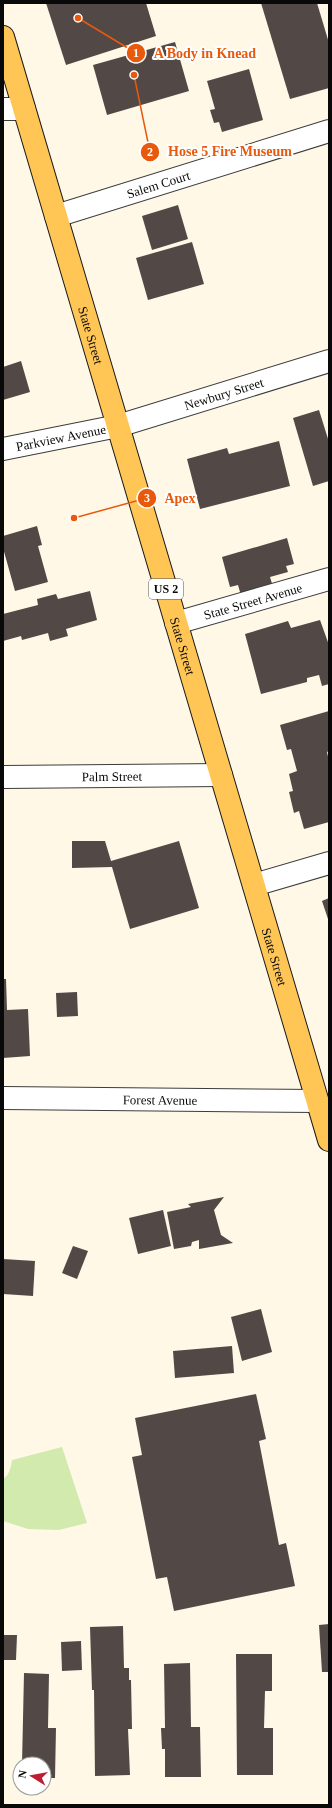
<svg xmlns="http://www.w3.org/2000/svg" width="332" height="1808" font-family="Georgia,serif">
<style>
.green{fill:#d3eaaf}
.building{fill:#524946}
.lines{fill:none;stroke-linecap:round;stroke-linejoin:round}
.minor-casing{stroke:#3c3c3c;stroke-width:24}
.primary-casing{stroke:#1a1a1a;stroke-width:24}
.minor{stroke:#fff;stroke-width:22}
.primary{stroke:#ffc656;stroke-width:22}
.labels{text-anchor:middle;dominant-baseline:central;stroke-width:4;stroke-linejoin:round;paint-order:stroke}
.shield{fill:#fff;stroke:#535353;stroke-width:1}
.shield-label{font-size:12px;font-weight:bold;fill:#090909}
.street-label{font-size:13px;fill:#090909;stroke:#fff}
.leader{fill:none;stroke:#e8590c;stroke-width:1.5}
.callout-dot{fill:#e8590c;stroke:#fff;stroke-width:1.5}
.mark-label{font-size:12px;text-anchor:middle;font-weight:bold;fill:#fff}
.callout-label{font-size:14px;text-anchor:middle;font-weight:bold;fill:#e8590c;stroke:#fff;stroke-width:4;stroke-linejoin:round;paint-order:stroke}
</style>
<rect width="100%" height="100%" fill="#fff8e6"/>
<path class="green" d="M 62,1447 L 87,1523 L 59,1530 L 28,1529 L 3,1521 L 3,1479 C 9,1476 11,1467 12,1460 Z"/>
<g class="building">
<path d="M 46,3 L 146,3 L 156,36 L 66,65 Z"/>
<path d="M 261,3 L 317,3 L 329,43 L 329,88 L 290,99 Z"/>
<path d="M 175,42 L 189,91 L 107,115 L 93,65 Z"/>
<path d="M 249,69 L 263,120 L 222,132 L 219,122 L 214,123 L 210,110 L 215,109 L 207,81 Z"/>
<path d="M 178,205 L 188,239 L 152,250 L 142,216 Z"/>
<path d="M 192,242 L 204,284 L 148,300 L 136,258 Z"/>
<path d="M 21,361 L 30,392 L 3,400 L 3,367 Z"/>
<path d="M 319,410 L 329,442 L 329,481 L 313,486 L 293,418 Z"/>
<path d="M 279,441 L 290,486 L 200,509 L 187,459 L 227,448 L 229,454 Z"/>
<path d="M 37,526 L 42,545 L 38,546 L 48,582 L 15,591 L 3,548 L 3,536 Z"/>
<path d="M 287,538 L 294,564 L 286,566 L 288,572 L 270,577 L 274,590 L 242,599 L 238,585 L 230,587 L 222,557 Z"/>
<path d="M 90,591 L 97,620 L 66,629 L 68,636 L 50,641 L 48,633 L 22,640 L 21,636 L 3,641 L 3,614 L 38,605 L 37,599 L 56,594 L 58,599 Z"/>
<path d="M 320,620 L 329,645 L 329,684 L 322,686 L 319,675 L 307,678 L 307,682 L 261,694 L 245,634 L 288,621 L 291,628 Z"/>
<path d="M 329,711 L 329,751 L 327,752 L 329,761 L 329,822 L 304,829 L 299,811 L 294,813 L 289,792 L 293,791 L 289,774 L 297,771 L 291,749 L 287,750 L 280,725 Z"/>
<path d="M 72,841 L 105,841 L 111,861 L 179,841 L 199,908 L 130,929 L 112,867 L 72,868 Z"/>
<path d="M 329,898 L 329,922 L 322,901 Z"/>
<path d="M 3,979 L 6,979 L 7,1010 L 28,1009 L 30,1056 L 3,1058 Z"/>
<path d="M 77,992 L 78,1016 L 57,1017 L 56,993 Z"/>
<path d="M 224,1197 L 214,1210 L 221,1235 L 233,1243 L 199,1249 L 199,1240 L 192,1242 L 191,1246 L 174,1249 L 167,1212 L 191,1207 L 188,1204 Z"/>
<path d="M 163,1210 L 171,1246 L 138,1254 L 129,1218 Z"/>
<path d="M 73,1246 L 88,1251 L 77,1279 L 62,1273 Z"/>
<path d="M 3,1259 L 35,1261 L 33,1296 L 3,1294 Z"/>
<path d="M 261,1309 L 272,1352 L 242,1361 L 231,1317 Z"/>
<path d="M 232,1346 L 234,1373 L 175,1378 L 173,1351 Z"/>
<path d="M 256,1394 L 266,1439 L 259,1441 L 279,1545 L 286,1543 L 295,1586 L 174,1611 L 167,1577 L 156,1579 L 132,1457 L 142,1455 L 135,1418 Z"/>
<path d="M 329,1624 L 329,1672 L 322,1672 L 319,1625 Z"/>
<path d="M 123,1626 L 124,1668 L 129,1668 L 129,1680 L 131,1680 L 132,1729 L 128,1729 L 130,1775 L 95,1776 L 94,1690 L 92,1690 L 90,1627 Z"/>
<path d="M 3,1635 L 17,1635 L 16,1660 L 3,1660 Z"/>
<path d="M 81,1641 L 82,1670 L 62,1671 L 61,1642 Z"/>
<path d="M 236,1654 L 272,1654 L 272,1691 L 265,1691 L 264,1728 L 273,1728 L 273,1775 L 237,1775 Z"/>
<path d="M 190,1663 L 191,1727 L 200,1727 L 201,1777 L 165,1777 L 165,1749 L 162,1749 L 161,1728 L 165,1728 L 164,1664 Z"/>
<path d="M 24,1673 L 49,1674 L 48,1728 L 56,1728 L 55,1778 L 44,1778 L 44,1764 L 22,1764 Z"/>
</g>
<g class="lines">
<defs>
<g id="minor">
<path d="M 3,109 L 24,109"/>
<path id="s1" d="M 56,216 L 329,131"/>
<path id="s2" d="M 3,449 L 118,426 L 329,361"/>
<path id="s3" d="M 176,623 L 329,579"/>
<path id="s4" d="M 3,777 L 221,775"/>
<path d="M 254,885 L 329,863"/>
<path id="s5" d="M 3,1098 L 317,1101"/>
</g>
<g id="primary">
<path id="s6" d="M 3,37 L 329,1140"/>
</g>
</defs>
<use href="#minor" class="minor-casing"/>
<use href="#primary" class="primary-casing"/>
<use href="#minor" class="minor"/>
<use href="#primary" class="primary"/>
</g>
<g class="labels">
<rect class="shield" x="149" y="579" width="34" height="20" rx="3"/>
<g class="shield-label">
<text x="166" y="589">US 2</text>
</g>
<g class="street-label">
<text stroke="none"><textPath href="#s1" startOffset="107">Salem Court</textPath></text>
<text stroke="none"><textPath href="#s6" startOffset="311">State Street</textPath></text>
<text stroke="none"><textPath href="#s2" startOffset="228">Newbury Street</textPath></text>
<text stroke="none"><textPath href="#s2" startOffset="59">Parkview Avenue</textPath></text>
<text stroke="none"><textPath href="#s3" startOffset="80">State Street Avenue</textPath></text>
<text stroke="none"><textPath href="#s6" startOffset="635">State Street</textPath></text>
<text stroke="none"><textPath href="#s4" startOffset="109">Palm Street</textPath></text>
<text stroke="none"><textPath href="#s6" startOffset="959">State Street</textPath></text>
<text stroke="none"><textPath href="#s5" startOffset="157">Forest Avenue</textPath></text>
</g>
</g>
<path class="leader" d="M78 18L136 53M134 75L150 152M74 518L147 498"/>
<g class="callout-dot">
<circle cx="78" cy="18" r="4"/>
<circle cx="134" cy="75" r="4"/>
<circle cx="74" cy="518" r="4"/>
<circle cx="136" cy="53" r="10"/>
<circle cx="150" cy="152" r="10"/>
<circle cx="147" cy="498" r="10"/>
</g>
<g class="mark-label">
<text x="136" y="57">1</text>
<text x="150" y="156">2</text>
<text x="147" y="502">3</text>
</g>
<g class="callout-label">
<text x="205" y="58">A Body in Knead</text>
<text x="230" y="156">Hose 5 Fire Museum</text>
<text x="180" y="503">Apex</text>
</g>
<rect width="332" height="1808" fill="none" stroke="#090909" stroke-width="8"/>
<g transform="translate(32 1776) rotate(281)"><circle r="19" fill="#ffffff" stroke="#9d9d9d"/>
<path d="M0-3L7 15L0 10L-7 15Z" fill="#bd1e34"/>
<text y="-6" font-size="11" font-weight="bold" text-anchor="middle" fill="#090909">N</text>
</g>
</svg>
